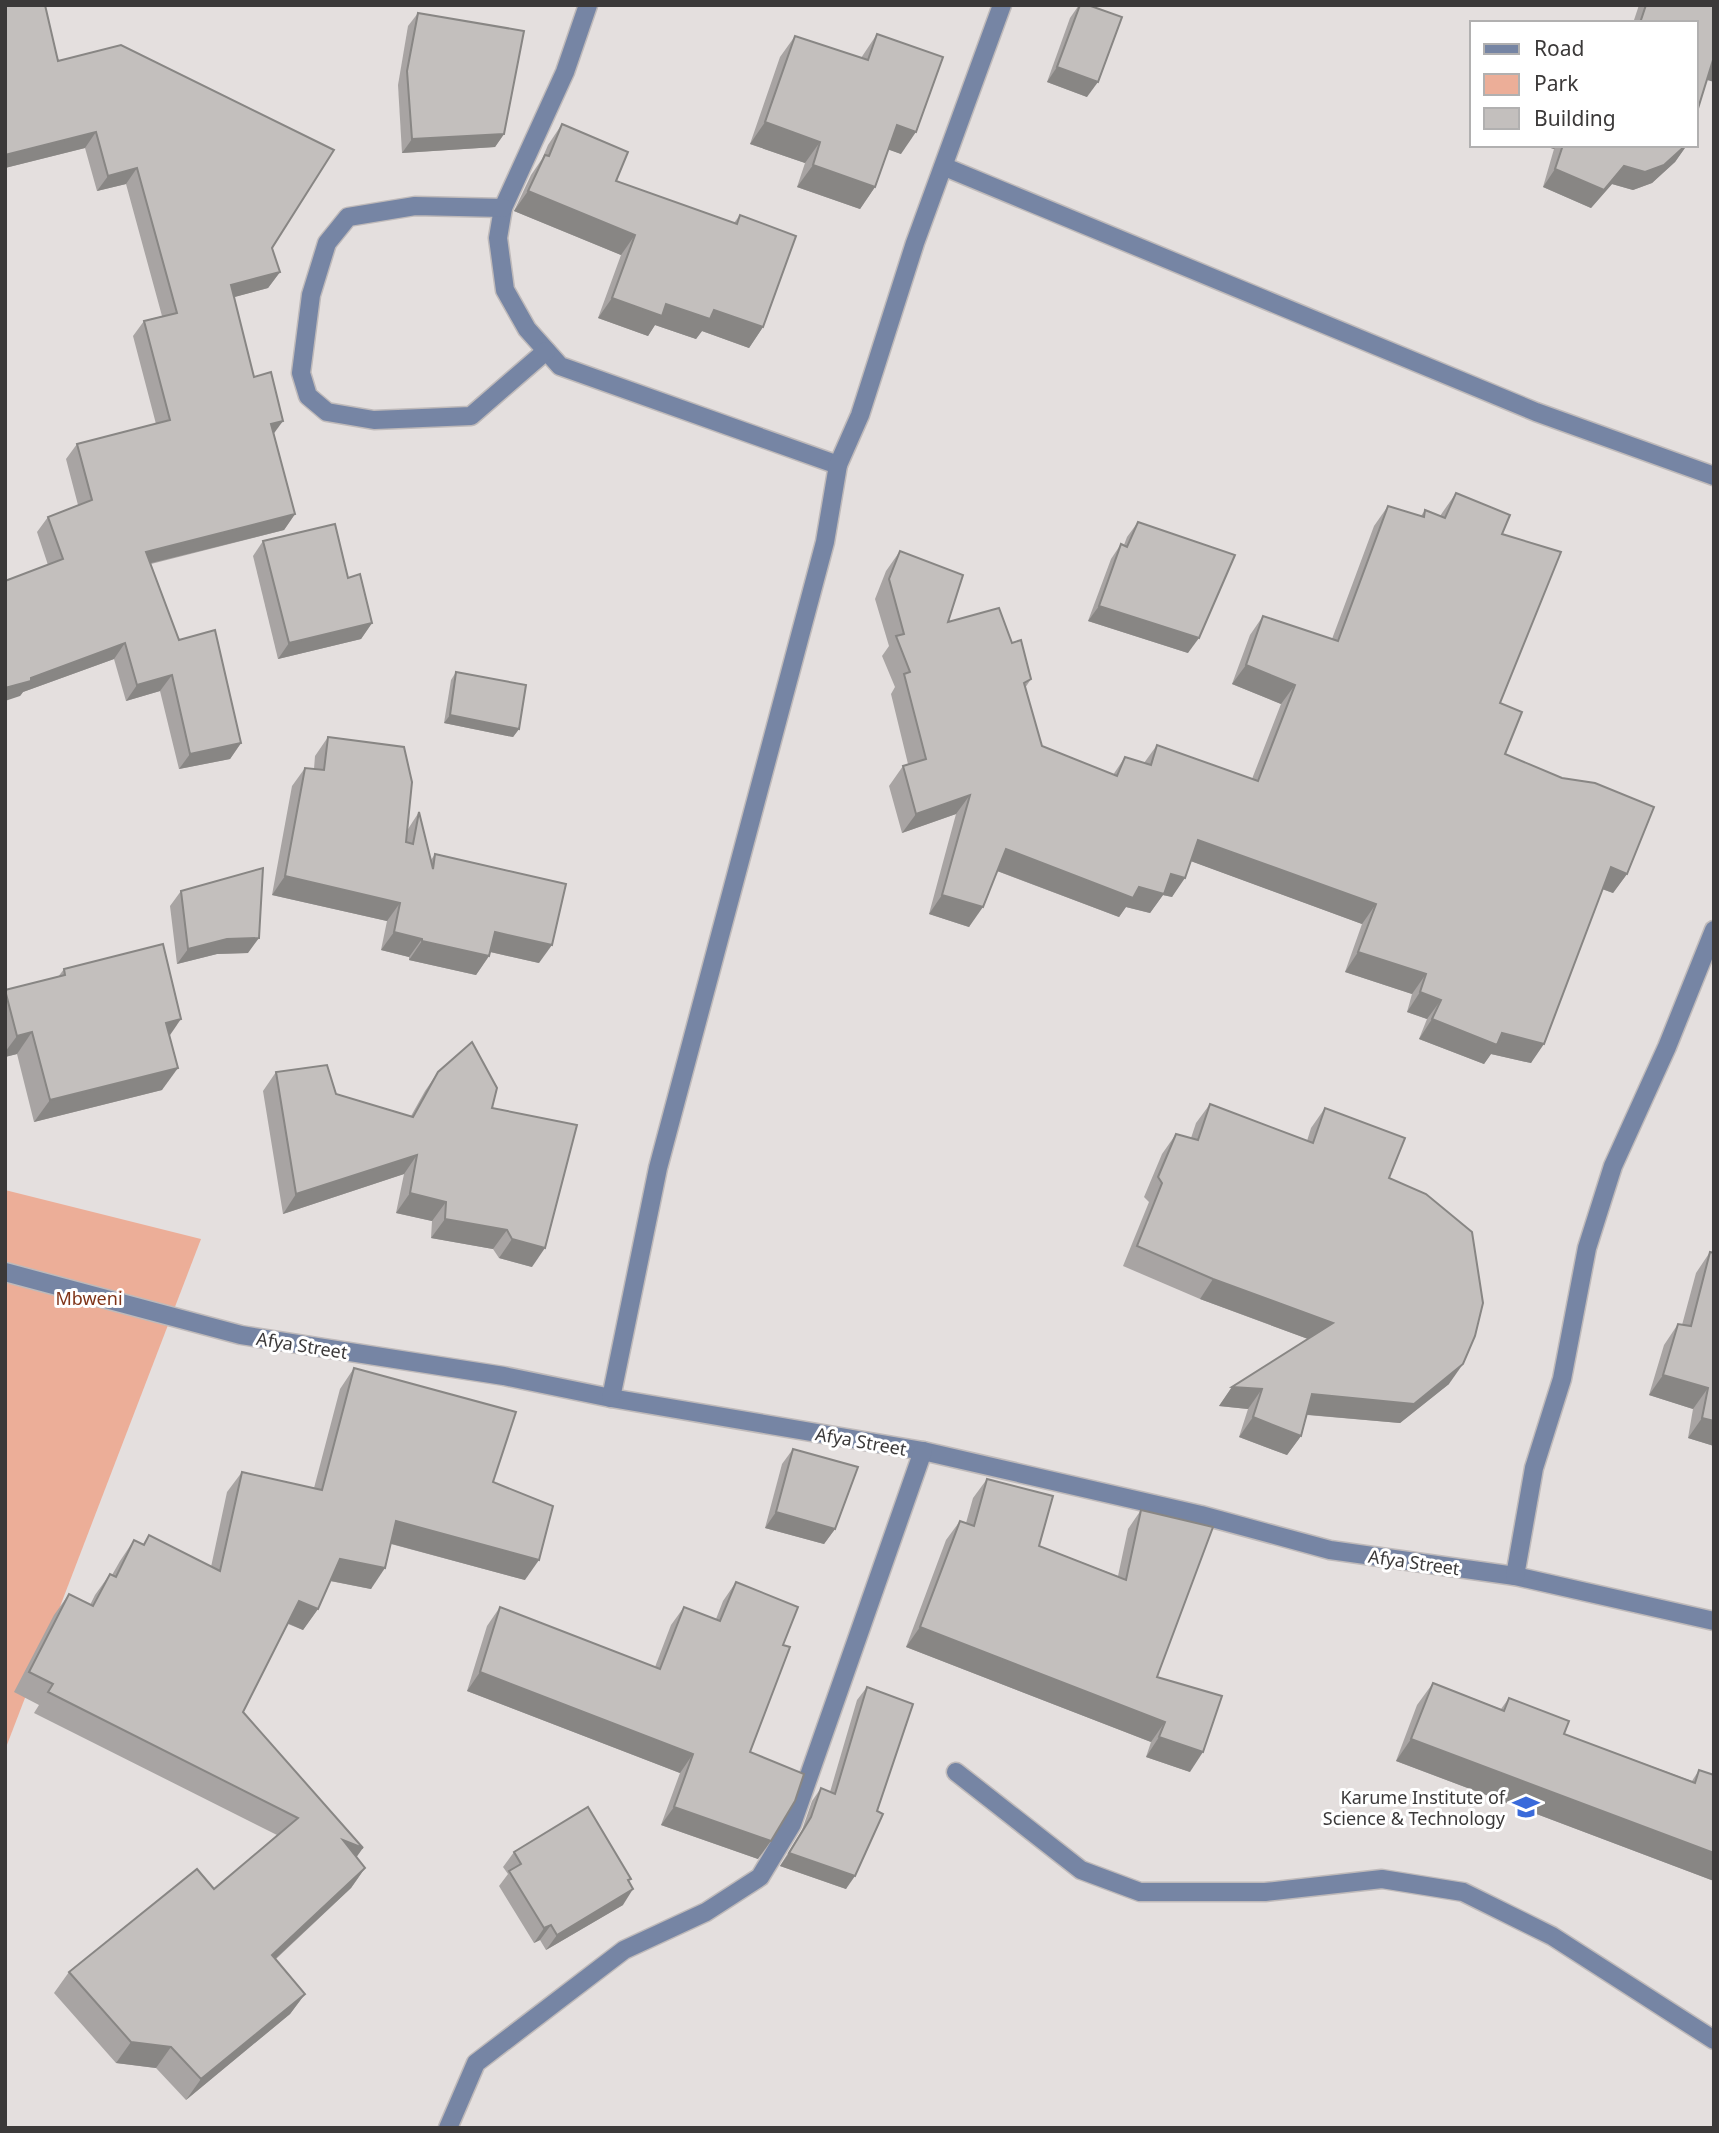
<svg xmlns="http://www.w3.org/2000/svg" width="1719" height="2133" font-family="'Noto Sans',sans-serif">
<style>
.green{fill:#ecae98}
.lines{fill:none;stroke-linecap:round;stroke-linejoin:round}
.minor-casing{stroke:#bfbaba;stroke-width:21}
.minor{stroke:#7685a4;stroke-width:18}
.wall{fill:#a8a4a3}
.shaded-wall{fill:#888684}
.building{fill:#c3bfbd;stroke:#888684;stroke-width:2}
.labels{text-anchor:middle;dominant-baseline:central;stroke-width:6;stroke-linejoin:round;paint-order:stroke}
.park-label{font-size:18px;fill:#803519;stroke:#fff}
.street-label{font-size:18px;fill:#3b3939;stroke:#fff}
.poi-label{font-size:18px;fill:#3b3939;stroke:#fff;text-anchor:end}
</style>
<rect width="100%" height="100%" fill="#e4dfde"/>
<path class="green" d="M 5,1190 L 201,1239 L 5,1750 Z"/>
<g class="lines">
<defs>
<g id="minor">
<path d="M 588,5 L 565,72 L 503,208 L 498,238 L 505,290 L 527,329 L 560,366 L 838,465"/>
<path d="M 945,167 L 1536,412 L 1714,476"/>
<path d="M 503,208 L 415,206 L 348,217 L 327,243 L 311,295 L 301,373 L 308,396 L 327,412 L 374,420 L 471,416 L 546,351"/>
<path d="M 5,1272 L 241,1335 L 504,1376 L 611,1398 L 923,1451 L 1201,1515 L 1330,1550 L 1515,1576 L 1714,1621"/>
<path d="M 611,1398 L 658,1168 L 825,542 L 838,465 L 860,415 L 915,243 L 1002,5"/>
<path d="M 1515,1576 L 1534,1468 L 1562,1379 L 1587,1248 L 1613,1166 L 1667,1047 L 1714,930"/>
<path d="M 956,1772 L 1081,1870 L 1140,1892 L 1265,1892 L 1382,1879 L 1463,1892 L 1552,1936 L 1714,2040"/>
<path d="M 448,2128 L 476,2063 L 624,1950 L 706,1912 L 760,1877 L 792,1824 L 923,1451"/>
</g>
</defs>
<use href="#minor" class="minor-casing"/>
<use href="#minor" class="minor"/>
</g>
<g class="wall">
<path d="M 5,5 L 58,61 L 272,248 L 280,272 L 268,288 L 234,297 L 254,377 L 274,434 L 295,514 L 284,530 L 151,564 L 179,640 L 241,743 L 230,759 L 179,769 L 160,691 L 126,701 L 114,659 L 23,692 L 20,696 L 48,565 L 37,532 L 48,517 L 78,505 L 66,459 L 77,444 L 156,424 L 133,336 L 144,321 L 162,316 L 126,184 L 97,191 L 85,148 L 5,168 Z"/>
<path d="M 1079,5 L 1088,5 L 1087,97 L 1047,82 L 1070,18 Z"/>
<path d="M 1639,5 L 1714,5 L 1707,80 L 1696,23 L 1633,23 Z"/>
<path d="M 418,13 L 504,134 L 495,147 L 402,153 L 398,85 L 408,26 Z"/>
<path d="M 877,34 L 901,154 L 888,149 L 875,187 L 860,209 L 797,187 L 805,163 L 750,144 L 780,57 L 795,36 L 861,58 Z"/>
<path d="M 562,124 L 616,181 L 734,223 L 740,215 L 763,327 L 749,348 L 702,331 L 696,339 L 655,325 L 648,336 L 598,318 L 621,255 L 514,211 L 531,175 L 542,159 L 548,145 Z"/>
<path d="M 1541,145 L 1687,145 L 1675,162 L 1652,183 L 1633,190 L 1612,184 L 1591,208 L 1543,187 L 1554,149 Z"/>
<path d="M 1456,493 L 1502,534 L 1500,703 L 1505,754 L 1627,874 L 1613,893 L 1602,889 L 1531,1063 L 1491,1054 L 1484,1064 L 1419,1039 L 1427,1019 L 1407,1012 L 1412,994 L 1345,972 L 1362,924 L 1191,861 L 1172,897 L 1163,895 L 1150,913 L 1126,907 L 1119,917 L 997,871 L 969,927 L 929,914 L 956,814 L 902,833 L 889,786 L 903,766 L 908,764 L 891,694 L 895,687 L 882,656 L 889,646 L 875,599 L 886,571 L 900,551 L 948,622 L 1012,643 L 1031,679 L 1025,688 L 1042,746 L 1113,775 L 1125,757 L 1144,763 L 1157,745 L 1252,779 L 1281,704 L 1232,684 L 1250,635 L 1263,616 L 1332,639 L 1374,526 L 1388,506 L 1421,516 L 1425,510 L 1440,516 Z"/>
<path d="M 1138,522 L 1188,653 L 1088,621 L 1111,559 L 1121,544 L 1124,545 L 1127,537 Z"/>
<path d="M 263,541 L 348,578 L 372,623 L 361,639 L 278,659 L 253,556 Z"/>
<path d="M 456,672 L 519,729 L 513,737 L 444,723 L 451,680 Z"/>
<path d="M 328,737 L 408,829 L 419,812 L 431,860 L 435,854 L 539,963 L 490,952 L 489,956 L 476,975 L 409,960 L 409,957 L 381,950 L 387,921 L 272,895 L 292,786 L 305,768 L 314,769 L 315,756 Z"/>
<path d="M 181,891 L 248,953 L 217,954 L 177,964 L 170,906 Z"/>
<path d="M 64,969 L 169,1037 L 162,1090 L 34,1122 L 17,1054 L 5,1057 L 5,990 L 58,977 Z"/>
<path d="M 276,1072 L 336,1094 L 411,1116 L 425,1091 L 438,1072 L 492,1108 L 532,1267 L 499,1258 L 493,1249 L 431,1238 L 432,1221 L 396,1213 L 404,1174 L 283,1214 L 263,1091 Z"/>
<path d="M 1210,1104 L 1307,1141 L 1311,1128 L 1325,1108 L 1389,1178 L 1449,1384 L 1400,1423 L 1307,1415 L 1301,1436 L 1287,1455 L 1239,1437 L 1248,1409 L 1219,1406 L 1232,1387 L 1308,1339 L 1200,1299 L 1123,1266 L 1149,1202 L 1144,1197 L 1162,1154 L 1176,1134 L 1191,1138 L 1196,1123 Z"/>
<path d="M 1710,1252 L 1714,1446 L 1688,1438 L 1693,1409 L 1649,1395 L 1664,1345 L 1678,1324 L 1682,1325 L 1696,1273 Z"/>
<path d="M 354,1368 L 493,1482 L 525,1580 L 391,1544 L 371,1589 L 330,1581 L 318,1609 L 303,1630 L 288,1624 L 243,1712 L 365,1868 L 351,1888 L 276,1959 L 305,1994 L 290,2014 L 186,2100 L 156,2068 L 116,2063 L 54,1993 L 69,1972 L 214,1889 L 277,1835 L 34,1713 L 39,1705 L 14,1692 L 54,1615 L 69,1594 L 90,1605 L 95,1595 L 110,1574 L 112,1575 L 120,1561 L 134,1540 L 143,1544 L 149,1535 L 211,1567 L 227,1492 L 242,1472 L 314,1488 L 340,1389 Z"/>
<path d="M 793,1449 L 835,1529 L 824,1544 L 765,1528 L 782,1464 Z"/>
<path d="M 987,1479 L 1039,1546 L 1118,1576 L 1128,1529 L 1141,1510 L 1157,1677 L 1190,1772 L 1146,1757 L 1151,1742 L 906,1647 L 946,1540 L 960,1521 L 966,1523 L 973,1498 Z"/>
<path d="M 736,1582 L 783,1645 L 750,1752 L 758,1859 L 661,1825 L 680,1773 L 467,1691 L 487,1626 L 500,1607 L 655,1667 L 671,1625 L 684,1607 L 716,1619 L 723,1601 Z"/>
<path d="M 1433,1683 L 1501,1709 L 1509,1698 L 1564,1734 L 1692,1781 L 1699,1770 L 1714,1881 L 1396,1761 L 1417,1705 Z"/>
<path d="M 867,1687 L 877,1811 L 846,1889 L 780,1866 L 802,1830 L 812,1801 L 821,1788 L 830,1792 L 857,1700 Z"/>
<path d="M 514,1852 L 623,1905 L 546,1950 L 540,1940 L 534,1943 L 499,1886 L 508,1874 L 503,1867 Z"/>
</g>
<g class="shaded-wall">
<path d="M 1713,60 L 1714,60 L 1714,82 L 1700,78 Z"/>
<path d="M 1057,67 L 1098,82 L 1087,97 L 1047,82 Z"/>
<path d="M 765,122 L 820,142 L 805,163 L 750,144 Z"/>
<path d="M 897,125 L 916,132 L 901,154 L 881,147 Z"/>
<path d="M 96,132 L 85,148 L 5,168 L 5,155 Z"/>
<path d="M 504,134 L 495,147 L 402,153 L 412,139 Z"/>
<path d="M 1541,145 L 1557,145 L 1554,149 Z"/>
<path d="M 1687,145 L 1675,162 L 1652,183 L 1633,190 L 1612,184 L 1591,208 L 1543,187 L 1555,169 L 1624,166 Z"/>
<path d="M 813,165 L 875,187 L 860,209 L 797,187 Z"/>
<path d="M 137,168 L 126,184 L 97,191 L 108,176 Z"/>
<path d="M 528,191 L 635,235 L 621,255 L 514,211 Z"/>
<path d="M 280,272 L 268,288 L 220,301 L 231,285 Z"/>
<path d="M 612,298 L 714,310 L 763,327 L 749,348 L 702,331 L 696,339 L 655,325 L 648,336 L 598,318 Z"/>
<path d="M 283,421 L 272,436 L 271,424 Z"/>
<path d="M 295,514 L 284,530 L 135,567 L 146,552 Z"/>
<path d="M 1099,606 L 1199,638 L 1188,653 L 1088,621 Z"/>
<path d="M 372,623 L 361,639 L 278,659 L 289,643 Z"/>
<path d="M 125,643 L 114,659 L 23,692 L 20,696 L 5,701 L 5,688 Z"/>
<path d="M 1246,665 L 1295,685 L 1281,704 L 1232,684 Z"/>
<path d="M 172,675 L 160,691 L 126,701 L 137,685 Z"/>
<path d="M 450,715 L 519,729 L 513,737 L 444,723 Z"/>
<path d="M 241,743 L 230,759 L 179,769 L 190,754 Z"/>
<path d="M 970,795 L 956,814 L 902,833 L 916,814 Z"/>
<path d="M 1198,840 L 1376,904 L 1362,924 L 1185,859 Z"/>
<path d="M 1006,849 L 1139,887 L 1171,874 L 1185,878 L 1172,897 L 1163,895 L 1150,913 L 1126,907 L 1119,917 L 992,869 Z"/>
<path d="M 1611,867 L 1627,874 L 1613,893 L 1597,887 Z"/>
<path d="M 285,876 L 400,903 L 387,921 L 272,895 Z"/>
<path d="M 942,895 L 983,907 L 969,927 L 929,914 Z"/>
<path d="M 394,932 L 422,939 L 409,957 L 381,950 Z"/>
<path d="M 495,932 L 552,945 L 539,963 L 482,950 Z"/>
<path d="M 259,938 L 248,953 L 217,954 L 177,964 L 188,949 L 227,939 Z"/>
<path d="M 422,941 L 489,956 L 476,975 L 409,960 Z"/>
<path d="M 1358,952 L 1426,974 L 1412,994 L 1345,972 Z"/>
<path d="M 1420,992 L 1441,1000 L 1427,1019 L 1407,1012 Z"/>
<path d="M 181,1019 L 166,1041 L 166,1023 Z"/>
<path d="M 1432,1019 L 1502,1033 L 1544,1044 L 1531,1063 L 1491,1054 L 1484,1064 L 1419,1039 Z"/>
<path d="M 32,1032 L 17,1054 L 5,1057 L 5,1052 L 17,1036 Z"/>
<path d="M 178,1068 L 162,1090 L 34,1122 L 50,1100 Z"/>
<path d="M 417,1155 L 404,1174 L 283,1214 L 296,1194 Z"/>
<path d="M 410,1193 L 446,1202 L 432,1221 L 396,1213 Z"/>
<path d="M 445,1219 L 507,1230 L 493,1249 L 431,1238 Z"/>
<path d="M 512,1239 L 545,1248 L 532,1267 L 499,1258 Z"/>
<path d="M 1213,1279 L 1333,1323 L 1319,1343 L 1200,1299 Z"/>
<path d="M 1463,1364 L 1449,1384 L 1400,1423 L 1299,1414 L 1312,1394 Z"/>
<path d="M 1663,1375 L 1708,1388 L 1693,1409 L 1649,1395 Z"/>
<path d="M 1232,1387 L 1262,1389 L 1248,1409 L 1219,1406 Z"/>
<path d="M 1253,1417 L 1301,1436 L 1287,1455 L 1239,1437 Z"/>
<path d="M 1702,1418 L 1714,1421 L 1714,1446 L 1688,1438 Z"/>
<path d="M 776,1512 L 835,1529 L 824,1544 L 765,1528 Z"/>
<path d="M 396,1521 L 539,1560 L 525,1580 L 381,1541 Z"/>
<path d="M 340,1559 L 385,1568 L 371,1589 L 326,1580 Z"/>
<path d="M 299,1601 L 318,1609 L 303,1630 L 285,1622 Z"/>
<path d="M 920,1627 L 1165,1722 L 1151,1742 L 906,1647 Z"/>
<path d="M 480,1672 L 693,1754 L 680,1773 L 467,1691 Z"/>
<path d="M 1159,1737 L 1203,1752 L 1190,1772 L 1146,1757 Z"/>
<path d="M 1411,1739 L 1714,1853 L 1714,1881 L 1396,1761 Z"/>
<path d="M 674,1807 L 771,1841 L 758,1859 L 661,1825 Z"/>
<path d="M 343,1840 L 363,1848 L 348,1869 Z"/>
<path d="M 789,1853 L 855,1876 L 846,1889 L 780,1866 Z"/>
<path d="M 365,1868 L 351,1888 L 258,1975 L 272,1955 Z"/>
<path d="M 633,1889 L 623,1905 L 546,1950 L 557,1935 Z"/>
<path d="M 551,1925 L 540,1940 L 534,1943 L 544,1928 Z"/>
<path d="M 305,1994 L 290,2014 L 186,2100 L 201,2079 Z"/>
<path d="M 131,2042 L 171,2047 L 156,2068 L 116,2063 Z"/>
</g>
<g class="building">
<path d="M 5,5 L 45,5 L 58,61 L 121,45 L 334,150 L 272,248 L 280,272 L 231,285 L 254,377 L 271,372 L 283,421 L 271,424 L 295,514 L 146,552 L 179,640 L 215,630 L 241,743 L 190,754 L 172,675 L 137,685 L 125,643 L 31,678 L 31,681 L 5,688 L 5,581 L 63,559 L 48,517 L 92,500 L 77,444 L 170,420 L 144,321 L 177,313 L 137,168 L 108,176 L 96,132 L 5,155 Z"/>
<path d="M 1080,5 L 1088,5 L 1122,17 L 1098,82 L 1057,67 Z"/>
<path d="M 1646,5 L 1714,5 L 1714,60 L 1713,60 L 1696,115 L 1696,23 L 1640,23 Z"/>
<path d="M 418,13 L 524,31 L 504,134 L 412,139 L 407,71 Z"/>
<path d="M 877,34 L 943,57 L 916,132 L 897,125 L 875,187 L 813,165 L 820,142 L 765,122 L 795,36 L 868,60 Z"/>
<path d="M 562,124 L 628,152 L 616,181 L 737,224 L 740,215 L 796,236 L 763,327 L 714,310 L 710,319 L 666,304 L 662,316 L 612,298 L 635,235 L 528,191 L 545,155 L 549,156 Z"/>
<path d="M 1563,145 L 1686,145 L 1664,165 L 1645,172 L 1624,166 L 1604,190 L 1555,169 Z"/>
<path d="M 1456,493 L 1510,515 L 1502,534 L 1561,552 L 1500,703 L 1522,712 L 1505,754 L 1562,778 L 1595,783 L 1654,807 L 1627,874 L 1611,867 L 1544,1044 L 1502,1033 L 1497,1045 L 1432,1019 L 1441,1000 L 1420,992 L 1426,974 L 1358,952 L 1376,904 L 1198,840 L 1185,878 L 1171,874 L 1164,894 L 1139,887 L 1133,898 L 1006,849 L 983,907 L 942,895 L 970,795 L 916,814 L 903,766 L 926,759 L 904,674 L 910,672 L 896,636 L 904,634 L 889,579 L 900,551 L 963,575 L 948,622 L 999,608 L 1012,643 L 1021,640 L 1031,679 L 1024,683 L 1042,746 L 1117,776 L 1125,757 L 1151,765 L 1157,745 L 1258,781 L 1295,685 L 1246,665 L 1263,616 L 1338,641 L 1388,506 L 1424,517 L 1425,510 L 1445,518 Z"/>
<path d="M 1138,522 L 1235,555 L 1199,638 L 1099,606 L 1121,544 L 1127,547 Z"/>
<path d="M 335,524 L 348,578 L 360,574 L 372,623 L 289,643 L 263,541 Z"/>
<path d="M 456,672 L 526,685 L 519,729 L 450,715 Z"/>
<path d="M 328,737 L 404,747 L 412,782 L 406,842 L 413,844 L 419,812 L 433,869 L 435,854 L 566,884 L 552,945 L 495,932 L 489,956 L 422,941 L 422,939 L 394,932 L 400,903 L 285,876 L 305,768 L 324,770 Z"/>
<path d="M 263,868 L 259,938 L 227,939 L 188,949 L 181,891 Z"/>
<path d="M 163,944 L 181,1019 L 166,1023 L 178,1068 L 50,1100 L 32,1032 L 17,1036 L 5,990 L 65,975 L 64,969 Z"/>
<path d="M 472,1042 L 497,1088 L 492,1108 L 577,1125 L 545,1248 L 512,1239 L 507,1230 L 445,1219 L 446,1202 L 410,1193 L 417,1155 L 296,1194 L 276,1072 L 327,1065 L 336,1094 L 413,1117 L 438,1072 Z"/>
<path d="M 1210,1104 L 1313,1143 L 1325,1108 L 1405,1138 L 1389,1178 L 1426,1194 L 1472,1232 L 1483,1303 L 1475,1336 L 1463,1364 L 1414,1404 L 1312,1394 L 1301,1436 L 1253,1417 L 1262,1389 L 1232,1387 L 1333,1323 L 1213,1279 L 1137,1246 L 1162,1183 L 1158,1177 L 1176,1134 L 1198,1140 Z"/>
<path d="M 1710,1252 L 1714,1253 L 1714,1421 L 1702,1418 L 1708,1388 L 1663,1375 L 1678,1324 L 1691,1326 Z"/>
<path d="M 354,1368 L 516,1412 L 493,1482 L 553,1506 L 539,1560 L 396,1521 L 385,1568 L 340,1559 L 318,1609 L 299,1601 L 243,1712 L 363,1848 L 343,1840 L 365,1868 L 272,1955 L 305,1994 L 201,2079 L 171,2047 L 131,2042 L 69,1972 L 197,1869 L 214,1889 L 298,1818 L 48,1692 L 53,1684 L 29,1672 L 69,1594 L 93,1606 L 110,1574 L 116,1577 L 134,1540 L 144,1545 L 149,1535 L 220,1571 L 242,1472 L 322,1490 Z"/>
<path d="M 793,1449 L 858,1467 L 835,1529 L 776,1512 Z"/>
<path d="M 987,1479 L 1053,1496 L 1039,1546 L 1126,1580 L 1141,1510 L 1213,1527 L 1157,1677 L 1222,1696 L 1203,1752 L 1159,1737 L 1165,1722 L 920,1627 L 960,1521 L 974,1526 Z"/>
<path d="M 736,1582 L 798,1607 L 783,1645 L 790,1647 L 750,1752 L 804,1774 L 795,1801 L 771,1841 L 674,1807 L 693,1754 L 480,1672 L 500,1607 L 660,1669 L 684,1607 L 720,1621 Z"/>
<path d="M 1433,1683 L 1504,1711 L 1509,1698 L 1569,1721 L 1564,1734 L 1695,1783 L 1699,1770 L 1714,1775 L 1714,1853 L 1411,1739 Z"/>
<path d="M 867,1687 L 913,1704 L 877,1811 L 883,1814 L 855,1876 L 789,1853 L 811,1817 L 821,1788 L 835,1794 Z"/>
<path d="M 588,1807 L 631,1879 L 628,1880 L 633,1889 L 557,1935 L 551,1925 L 544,1928 L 509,1871 L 521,1864 L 514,1852 Z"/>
</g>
<defs>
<symbol id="university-bare" viewBox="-9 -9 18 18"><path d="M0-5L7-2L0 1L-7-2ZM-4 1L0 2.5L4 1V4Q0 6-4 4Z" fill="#3a6ada" stroke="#fff" stroke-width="2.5" paint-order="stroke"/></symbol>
</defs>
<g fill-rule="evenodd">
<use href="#university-bare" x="1507" y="1788" width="38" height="38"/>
</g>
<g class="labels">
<g class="park-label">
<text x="89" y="1298">Mbweni</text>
</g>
<g class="street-label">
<text transform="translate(302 1345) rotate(9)">Afya Street</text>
<text transform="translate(861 1441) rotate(10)">Afya Street</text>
<text transform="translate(1414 1562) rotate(8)">Afya Street</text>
</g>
<g class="poi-label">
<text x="1505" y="1797">Karume Institute of<tspan x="1505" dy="21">Science &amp; Technology</tspan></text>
</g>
</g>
<rect width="1719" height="2133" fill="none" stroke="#3b3939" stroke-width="14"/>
<rect x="1470" y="21" width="228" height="126" fill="#ffffff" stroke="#b1b0b0" stroke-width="2"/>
<rect x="1484" y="44" width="35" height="10" fill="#7685a4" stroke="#b1b0b0" stroke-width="2"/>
<text x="1534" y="56" font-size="21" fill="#3b3939">Road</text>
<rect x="1484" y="74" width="35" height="21" fill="#ecae98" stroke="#b1b0b0" stroke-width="2"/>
<text x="1534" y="91" font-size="21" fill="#3b3939">Park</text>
<rect x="1484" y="108" width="35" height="21" fill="#c3bfbd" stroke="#b1b0b0" stroke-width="2"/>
<text x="1534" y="126" font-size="21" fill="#3b3939">Building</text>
</svg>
